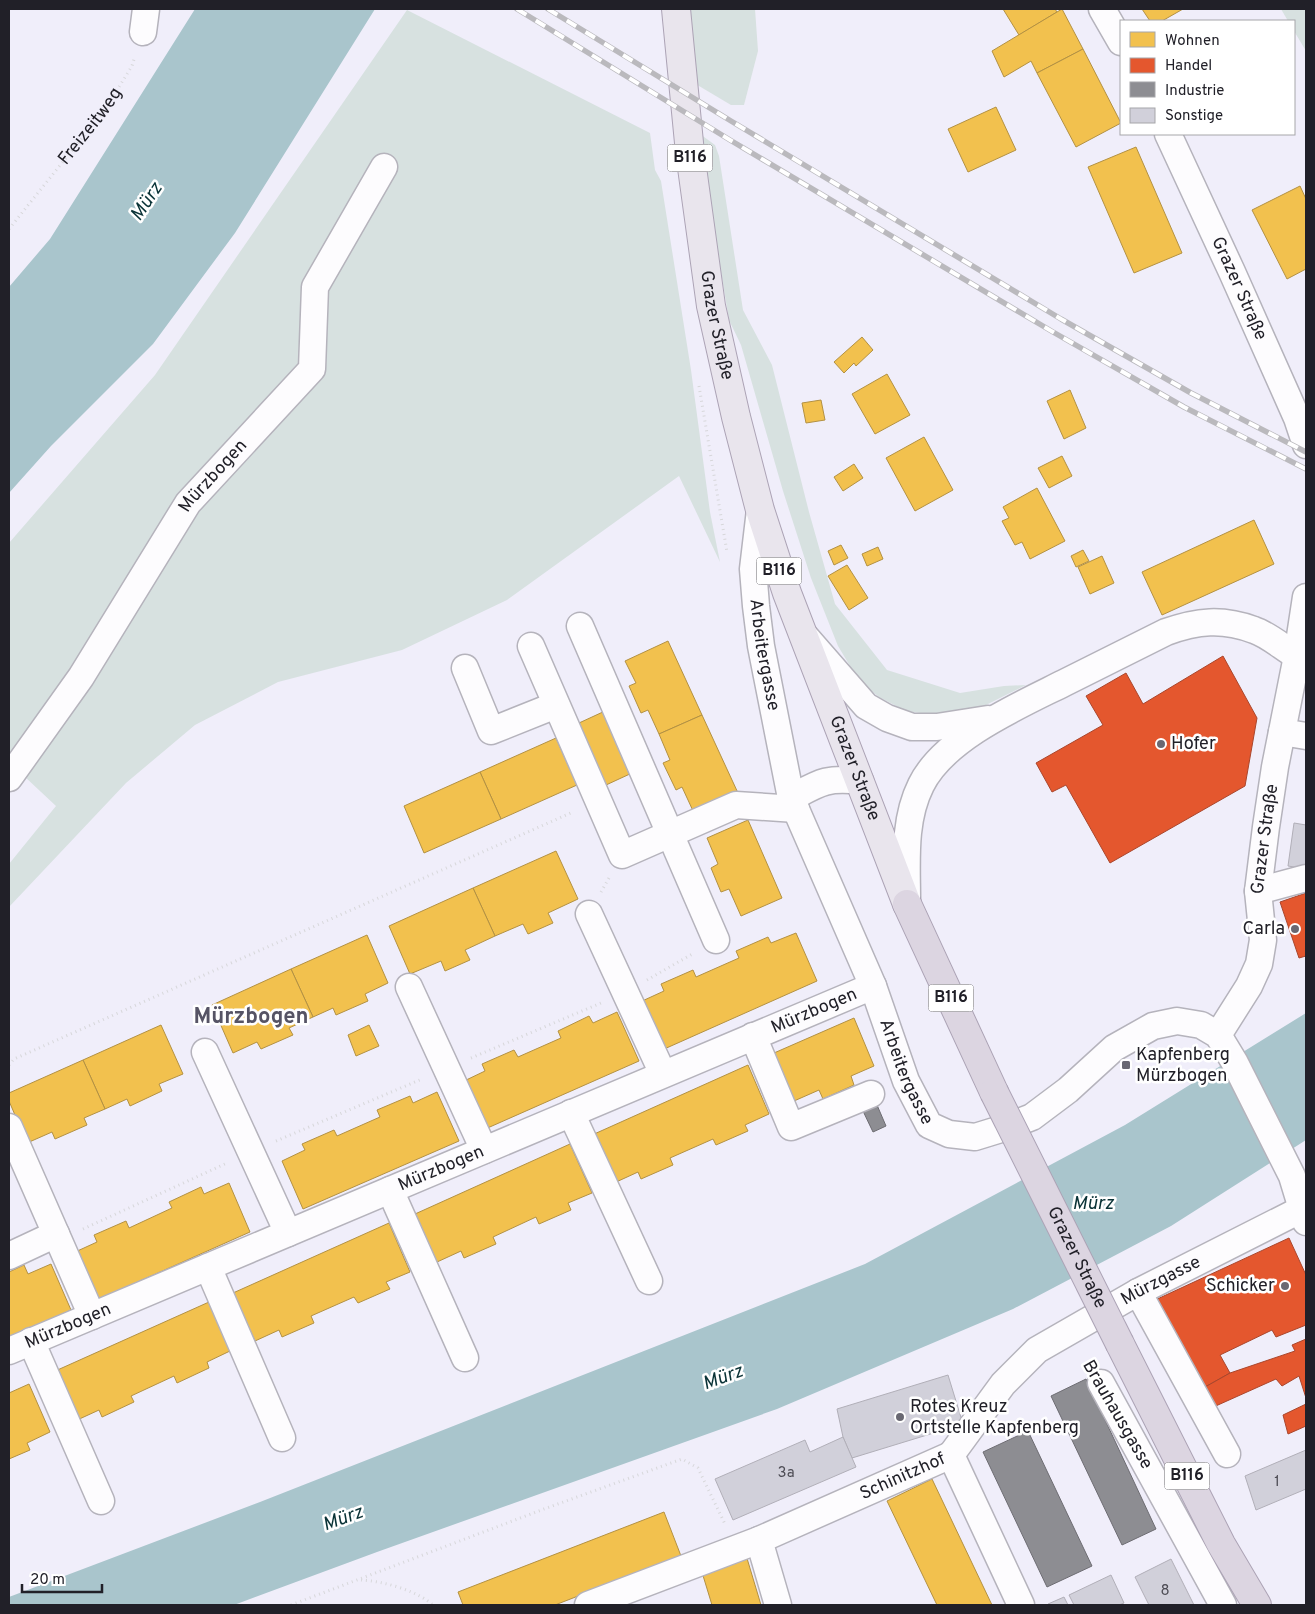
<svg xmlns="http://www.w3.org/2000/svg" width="1315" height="1614" font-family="Overpass,sans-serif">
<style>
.green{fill:#d7e1e0}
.water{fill:#a9c5cc}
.homes{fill:#f2c14e;stroke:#b39143}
.shops{fill:#e4572e;stroke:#aa462c}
.industry{fill:#8d8d92;stroke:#6d6c72}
.building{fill:#d1d0da;stroke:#b1afb8}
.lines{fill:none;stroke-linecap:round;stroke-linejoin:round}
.minor-casing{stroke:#b5b3bc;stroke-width:29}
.major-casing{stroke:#aca3b5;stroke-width:30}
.highway-casing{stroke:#aca3b5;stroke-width:30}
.path{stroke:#d7d7da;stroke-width:3;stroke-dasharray:1 4;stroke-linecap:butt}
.minor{stroke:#fdfcfe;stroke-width:26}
.major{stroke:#e9e5ed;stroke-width:28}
.highway{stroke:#dcd5e1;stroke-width:28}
.rail-casing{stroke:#bab9bd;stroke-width:5.5}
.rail{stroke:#fff;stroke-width:4;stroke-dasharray:11;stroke-linecap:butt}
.highway-bridge-casing{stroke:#aca3b5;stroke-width:30;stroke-linecap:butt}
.highway-bridge{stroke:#dcd5e1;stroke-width:28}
.poi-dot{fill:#696872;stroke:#fff;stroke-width:2}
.labels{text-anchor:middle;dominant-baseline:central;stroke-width:5;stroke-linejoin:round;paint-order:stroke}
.number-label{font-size:15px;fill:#4d4c54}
.shield{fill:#fff;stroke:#646368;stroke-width:1}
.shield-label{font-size:16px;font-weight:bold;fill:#212028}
.street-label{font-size:18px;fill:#212028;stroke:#fff}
.poi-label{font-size:18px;fill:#212028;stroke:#fff;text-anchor:start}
.water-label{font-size:19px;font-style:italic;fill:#093236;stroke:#fff}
.district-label{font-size:22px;font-weight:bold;fill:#565465;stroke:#fff}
</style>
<rect width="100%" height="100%" fill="#f0eefa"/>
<g class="green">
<path d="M 690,9 L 755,9 L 758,51 L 744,105 L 731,105 L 694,83 Z"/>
<path d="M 1281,9 L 1306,9 L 1306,51 L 1294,31 L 1294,21 L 1288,21 Z"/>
<path d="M 407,10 L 650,133 L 655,170 L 661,181 L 691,370 L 710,512 L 720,562 L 679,476 L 507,600 L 402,650 L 278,682 L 195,725 L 126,783 L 9,907 L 9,864 L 56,806 L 9,762 L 9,543 L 155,375 Z"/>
<path d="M 700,134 L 715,145 L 719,156 L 743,310 L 772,365 L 809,512 L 835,604 L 887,670 L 960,693 L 1004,686 L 1026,685 L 970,713 L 942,716 L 906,711 L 879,697 L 859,681 L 838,646 L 811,578 L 783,491 L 741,345 L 729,320 L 711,212 Z"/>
</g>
<g class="water">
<path d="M 195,9 L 375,9 L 235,233 L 153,344 L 51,446 L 9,493 L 9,287 L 50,239 Z"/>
<path d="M 1306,1013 L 1306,1140 L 1171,1226 L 1013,1309 L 777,1409 L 377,1552 L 234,1605 L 9,1605 L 9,1597 L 260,1502 L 865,1264 L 1125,1125 Z"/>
</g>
<g class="homes">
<path d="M 1003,9 L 1055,9 L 1057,12 L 1019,35 Z"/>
<path d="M 1062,9 L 1083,49 L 1037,73 L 1031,61 L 1004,77 L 992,51 Z"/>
<path d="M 1142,9 L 1183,9 L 1162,21 L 1150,21 Z"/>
<path d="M 1083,49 L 1121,123 L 1076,147 L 1037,73 Z"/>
<path d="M 996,107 L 1016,150 L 968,172 L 948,129 Z"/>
<path d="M 1136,147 L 1182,253 L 1134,273 L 1088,167 Z"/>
<path d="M 1300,186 L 1306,199 L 1306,269 L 1287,279 L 1252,210 Z"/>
<path d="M 862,337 L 873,350 L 856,366 L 854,363 L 844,373 L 834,362 Z"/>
<path d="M 887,374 L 910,415 L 875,434 L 852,394 Z"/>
<path d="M 1070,390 L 1086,428 L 1064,439 L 1047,401 Z"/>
<path d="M 821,400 L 825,420 L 806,423 L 802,403 Z"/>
<path d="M 924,437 L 953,490 L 915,511 L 886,458 Z"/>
<path d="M 1062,456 L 1072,476 L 1049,488 L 1038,468 Z"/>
<path d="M 854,464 L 863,478 L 843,491 L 834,477 Z"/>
<path d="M 1037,488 L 1065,541 L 1030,559 L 1022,542 L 1015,545 L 1002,521 L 1009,518 L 1003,507 Z"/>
<path d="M 1254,520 L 1274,564 L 1162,615 L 1142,572 Z"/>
<path d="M 841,545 L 848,558 L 834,565 L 828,551 Z"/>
<path d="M 878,547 L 883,559 L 867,566 L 862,554 Z"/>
<path d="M 1083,550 L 1089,561 L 1076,567 L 1071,556 Z"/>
<path d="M 1102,556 L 1114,583 L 1090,594 L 1078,567 Z"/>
<path d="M 847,565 L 868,598 L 849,610 L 828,576 Z"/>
<path d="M 668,641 L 702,715 L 659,734 L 648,710 L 641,713 L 629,686 L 636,683 L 625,661 Z"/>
<path d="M 605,711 L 632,773 L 606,785 L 579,723 Z"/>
<path d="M 702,715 L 738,793 L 694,813 L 682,787 L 676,790 L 663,763 L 670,760 L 659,734 Z"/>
<path d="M 556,738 L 577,785 L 501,819 L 480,772 Z"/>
<path d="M 480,772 L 501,819 L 424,853 L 404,806 Z"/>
<path d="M 748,820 L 782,898 L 741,916 L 729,889 L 721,892 L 711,868 L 718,864 L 707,838 Z"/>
<path d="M 556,851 L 578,899 L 548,913 L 553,923 L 528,934 L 523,924 L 495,936 L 473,888 Z"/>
<path d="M 473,888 L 495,936 L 465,950 L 470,960 L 445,971 L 441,961 L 410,974 L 389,926 Z"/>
<path d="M 796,933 L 817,981 L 662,1050 L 640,1002 L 664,991 L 661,984 L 693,970 L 696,977 L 739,958 L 736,951 L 768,937 L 771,943 Z"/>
<path d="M 367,935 L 388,983 L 365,994 L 368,1001 L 336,1015 L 333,1008 L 313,1017 L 291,969 Z"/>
<path d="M 291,969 L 313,1017 L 289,1028 L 293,1035 L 261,1049 L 257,1042 L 233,1053 L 212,1005 Z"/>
<path d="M 617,1012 L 639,1061 L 483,1130 L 462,1082 L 485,1071 L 482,1064 L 514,1050 L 518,1057 L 561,1038 L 558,1031 L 589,1016 L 593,1023 Z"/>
<path d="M 854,1018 L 874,1066 L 851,1076 L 854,1085 L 823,1099 L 819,1090 L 794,1101 L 774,1053 Z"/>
<path d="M 161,1025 L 183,1074 L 159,1084 L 162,1091 L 130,1106 L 127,1099 L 105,1109 L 83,1060 Z"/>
<path d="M 369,1025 L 379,1046 L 356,1056 L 348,1035 Z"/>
<path d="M 83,1060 L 105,1109 L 84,1118 L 87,1125 L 55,1139 L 52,1132 L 27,1143 L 9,1101 L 9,1093 Z"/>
<path d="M 748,1065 L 769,1114 L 745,1125 L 748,1131 L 716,1145 L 713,1139 L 670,1158 L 673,1165 L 641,1179 L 638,1172 L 614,1183 L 592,1135 Z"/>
<path d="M 437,1092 L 459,1141 L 303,1209 L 282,1161 L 305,1150 L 302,1144 L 334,1130 L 337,1136 L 380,1117 L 377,1110 L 410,1096 L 413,1103 Z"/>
<path d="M 570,1144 L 592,1193 L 568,1203 L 571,1210 L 539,1224 L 536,1217 L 493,1237 L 496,1244 L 464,1258 L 461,1251 L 437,1262 L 415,1214 Z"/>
<path d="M 229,1183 L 250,1232 L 95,1301 L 73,1253 L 97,1242 L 94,1235 L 126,1221 L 129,1228 L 172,1208 L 169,1202 L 201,1187 L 204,1194 Z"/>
<path d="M 389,1223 L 410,1272 L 386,1282 L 390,1289 L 358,1303 L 354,1297 L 311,1316 L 314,1323 L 282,1337 L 279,1330 L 255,1341 L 233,1293 Z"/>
<path d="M 51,1264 L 71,1310 L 9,1338 L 9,1272 L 24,1265 L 28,1274 Z"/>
<path d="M 209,1302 L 230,1351 L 207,1362 L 209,1368 L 177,1383 L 174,1376 L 131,1396 L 134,1402 L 102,1417 L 99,1410 L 75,1421 L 53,1372 Z"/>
<path d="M 29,1384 L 50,1432 L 27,1443 L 30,1450 L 9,1459 L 9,1393 Z"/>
<path d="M 932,1479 L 992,1605 L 937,1605 L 887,1501 Z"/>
<path d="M 664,1512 L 681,1556 L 555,1605 L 463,1605 L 458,1592 Z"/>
<path d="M 746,1555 L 761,1605 L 712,1605 L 701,1569 Z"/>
</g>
<g class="shops">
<path d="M 1223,656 L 1257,718 L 1245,786 L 1110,863 L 1066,785 L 1052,792 L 1036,763 L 1103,725 L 1086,696 L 1126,673 L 1143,704 Z"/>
<path d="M 1306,893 L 1306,956 L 1299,958 L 1280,902 Z"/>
<path d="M 1289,1238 L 1306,1275 L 1306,1325 L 1276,1337 L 1272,1330 L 1220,1355 L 1230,1373 L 1198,1391 L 1153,1301 Z"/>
<path d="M 1306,1339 L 1306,1398 L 1299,1376 L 1282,1386 L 1276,1379 L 1209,1409 L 1198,1391 L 1230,1373 L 1295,1351 L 1292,1345 Z"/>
<path d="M 1306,1404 L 1306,1426 L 1288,1434 L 1283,1415 Z"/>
</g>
<g class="industry">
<path d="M 877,1105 L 886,1126 L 873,1132 L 863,1111 Z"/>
<path d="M 1086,1379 L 1156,1529 L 1122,1545 L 1051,1396 Z"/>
<path d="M 1028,1431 L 1092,1566 L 1047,1587 L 983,1452 Z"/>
</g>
<g class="building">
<path d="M 1294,823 L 1306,825 L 1306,869 L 1288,866 Z"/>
<path d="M 948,1375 L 963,1424 L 852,1458 L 843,1437 L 837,1409 Z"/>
<path d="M 843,1437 L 856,1467 L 733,1520 L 715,1479 L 805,1440 L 810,1452 Z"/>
<path d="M 1306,1450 L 1306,1489 L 1256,1510 L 1245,1476 Z"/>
<path d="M 1171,1559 L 1194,1605 L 1149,1605 L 1135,1577 Z"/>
<path d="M 1111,1575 L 1124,1603 L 1119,1605 L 1074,1605 L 1069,1595 Z"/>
<path d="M 1064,1597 L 1068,1605 L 1049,1605 L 1048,1604 Z"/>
</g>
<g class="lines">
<defs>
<g id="minor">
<path d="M 1102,9 L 1121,42"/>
<path d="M 143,32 L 146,9"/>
<path id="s2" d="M 1168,134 L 1232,272 L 1297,418 L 1306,445"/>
<path id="s3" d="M 760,510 L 753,569 L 756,606 L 761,646 L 791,798 L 873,986 L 906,1081 L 929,1125 L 949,1134 L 975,1137 L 1001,1129 L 1032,1117 L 1068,1090 L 1114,1048 L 1153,1026 L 1177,1021 L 1201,1025 L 1218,1035 L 1235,1063 L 1292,1176 L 1306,1222"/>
<path d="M 580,626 L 716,940"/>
<path d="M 805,636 L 866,706 L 887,718 L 912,727 L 937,727 L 988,719"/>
<path d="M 531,646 L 622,855 L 736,805 L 796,809"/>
<path d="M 465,668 L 491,731 L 556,705"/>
<path d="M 1282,732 L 1306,736"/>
<path id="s4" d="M 9,778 L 81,677 L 188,503 L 312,369 L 315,287 L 384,167"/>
<path d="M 791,798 C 819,783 826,777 860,781"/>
<path d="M 1258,891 L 1306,878"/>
<path d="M 907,901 C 907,862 903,821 921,785 C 944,738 1018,706 1064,683 C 1098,666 1132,649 1166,632 C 1197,621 1222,618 1254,630 C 1269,635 1283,648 1297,656"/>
<path d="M 589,914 L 663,1074"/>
<path d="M 409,987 L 484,1150"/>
<path id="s5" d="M 1218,1035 L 1249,986 L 1259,964 L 1263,940 L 1258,891 L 1266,827 L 1275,767 L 1297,656 L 1306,597"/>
<path d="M 753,1036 L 791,1127 L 871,1094"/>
<path d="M 205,1052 L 288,1233"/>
<path d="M 571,1113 L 649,1281"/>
<path d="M 9,1127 L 92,1316"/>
<path d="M 390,1190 L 465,1358"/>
<path d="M 9,1256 L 56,1234"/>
<path d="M 208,1267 L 282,1438"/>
<path d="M 1138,1292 L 1227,1454"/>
<path d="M 31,1341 L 101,1501"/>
<path id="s6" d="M 9,1351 L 873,986"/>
<path d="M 1101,1383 L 1223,1605"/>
<path id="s7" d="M 951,1455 L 1003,1384 L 1037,1350 L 1138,1292 L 1302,1209"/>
<path d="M 951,1455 L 1021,1605"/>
<path d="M 759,1540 L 778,1605"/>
<path id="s8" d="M 588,1605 L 759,1540 L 951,1455"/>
</g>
<g id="major">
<path id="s9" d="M 676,9 L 690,153 L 711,306 L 736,417 L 760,510 L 787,593 L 907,904"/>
</g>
<g id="highway">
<path d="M 907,904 L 994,1092"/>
<path d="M 1120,1344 L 1221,1544 L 1257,1605"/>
</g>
</defs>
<use href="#minor" class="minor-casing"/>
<use href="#major" class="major-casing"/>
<use href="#highway" class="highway-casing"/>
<g class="path">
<path id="s1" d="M 9,229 L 106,108 L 132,66 L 135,56"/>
<path d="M 699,386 L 727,552"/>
<path d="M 601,892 L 609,878"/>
<path d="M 647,980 L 694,953"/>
<path d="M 471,1058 L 601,1003"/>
<path d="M 9,1065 L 14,1059 L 573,812"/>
<path d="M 276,1141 L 422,1079"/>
<path d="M 83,1229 L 227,1163"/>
<path d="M 361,1580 C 382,1581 416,1590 433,1605"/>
<path d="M 291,1605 L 544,1509 L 682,1459 L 698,1468 L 725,1524"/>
</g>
<use href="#minor" class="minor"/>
<use href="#major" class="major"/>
<use href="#highway" class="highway"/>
<defs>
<g id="rail">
<path d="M 517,9 L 730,140 L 1053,332 L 1184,407 L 1306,469"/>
<path d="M 548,9 L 731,121 L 1061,319 L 1191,393 L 1306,452"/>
</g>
</defs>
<use href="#rail" class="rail-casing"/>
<use href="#rail" class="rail"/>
<defs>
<g id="highway-bridge">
<path id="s10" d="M 994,1092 L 1120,1344"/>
</g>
</defs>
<use href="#highway-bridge" class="highway-bridge-casing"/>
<use href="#highway-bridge" class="highway-bridge"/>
</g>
<g class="poi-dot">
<circle cx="1161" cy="744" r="5"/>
<circle cx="1295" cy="929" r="5"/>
<rect x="1121" y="1060" width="10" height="10" rx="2.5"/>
<circle cx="1285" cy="1286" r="5"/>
<circle cx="900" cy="1417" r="5"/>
</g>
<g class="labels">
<g class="number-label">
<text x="786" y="1473">3a</text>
<text x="1277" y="1482">1</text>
<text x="1165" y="1591">8</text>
</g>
<g class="shield">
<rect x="667.5" y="144.5" width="45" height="27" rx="4"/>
<rect x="756.5" y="557.5" width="45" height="27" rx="4"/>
<rect x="928.5" y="984.5" width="45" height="27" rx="4"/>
<rect x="1164.5" y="1462.5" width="45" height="27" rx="4"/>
</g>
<g class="shield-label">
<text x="690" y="158">B116</text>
<text x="779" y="571">B116</text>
<text x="951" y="998">B116</text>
<text x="1187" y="1476">B116</text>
</g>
<g class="street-label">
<text stroke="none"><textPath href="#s1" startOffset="131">Freizeitweg</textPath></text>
<text stroke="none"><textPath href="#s2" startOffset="170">Grazer Straße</textPath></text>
<text stroke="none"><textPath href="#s9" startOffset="319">Grazer Straße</textPath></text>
<text stroke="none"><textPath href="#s4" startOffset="365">Mürzbogen</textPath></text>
<text stroke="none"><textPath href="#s3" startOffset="146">Arbeitergasse</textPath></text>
<text stroke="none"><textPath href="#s9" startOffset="784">Grazer Straße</textPath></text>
<text stroke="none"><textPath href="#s5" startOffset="208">Grazer Straße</textPath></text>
<text stroke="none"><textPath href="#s6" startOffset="874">Mürzbogen</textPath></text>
<text stroke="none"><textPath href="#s3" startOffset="589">Arbeitergasse</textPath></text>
<text stroke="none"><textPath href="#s6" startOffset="469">Mürzbogen</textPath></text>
<text stroke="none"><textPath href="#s10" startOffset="185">Grazer Straße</textPath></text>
<text stroke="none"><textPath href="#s7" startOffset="278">Mürzgasse</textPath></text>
<text stroke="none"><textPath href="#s6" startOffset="64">Mürzbogen</textPath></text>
<text transform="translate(1117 1415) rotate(60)">Brauhausgasse</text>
<text stroke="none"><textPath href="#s8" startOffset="340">Schinitzhof</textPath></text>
</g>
<g class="poi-label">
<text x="1171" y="744">Hofer</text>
<text x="1285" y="929" text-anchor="end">Carla</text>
<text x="1136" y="1055">Kapfenberg<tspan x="1136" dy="21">Mürzbogen</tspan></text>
<text x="1275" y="1286" text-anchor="end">Schicker</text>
<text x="910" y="1407">Rotes Kreuz<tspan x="910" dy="21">Ortstelle Kapfenberg</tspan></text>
</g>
<g class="water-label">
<text transform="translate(147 202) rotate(-56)">Mürz</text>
<text x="1093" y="1204">Mürz</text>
<text transform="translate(723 1378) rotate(-20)">Mürz</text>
<text transform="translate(343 1519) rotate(-20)">Mürz</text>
</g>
<g class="district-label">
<text x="251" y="1017">Mürzbogen</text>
</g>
</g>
<rect width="1315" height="1614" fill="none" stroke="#212028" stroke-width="20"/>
<rect x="1120" y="20" width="175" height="115" fill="#ffffff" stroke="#a6a6a9"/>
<rect x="1130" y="32" width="25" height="15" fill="#f2c14e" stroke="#a6a6a9"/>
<text x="1165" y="45" font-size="15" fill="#212028">Wohnen</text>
<rect x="1130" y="58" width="25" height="15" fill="#e4572e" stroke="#a6a6a9"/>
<text x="1165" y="70" font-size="15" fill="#212028">Handel</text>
<rect x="1130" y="82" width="25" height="15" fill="#8d8d92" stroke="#a6a6a9"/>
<text x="1165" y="95" font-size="15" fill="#212028">Industrie</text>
<rect x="1130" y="108" width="25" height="15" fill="#d1d0da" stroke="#a6a6a9"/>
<text x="1165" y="120" font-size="15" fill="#212028">Sonstige</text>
<path d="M22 1584v8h80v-8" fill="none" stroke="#212028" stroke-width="2.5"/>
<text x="30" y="1584" font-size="15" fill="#212028" stroke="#ffffff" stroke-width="4" paint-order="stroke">20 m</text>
</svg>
